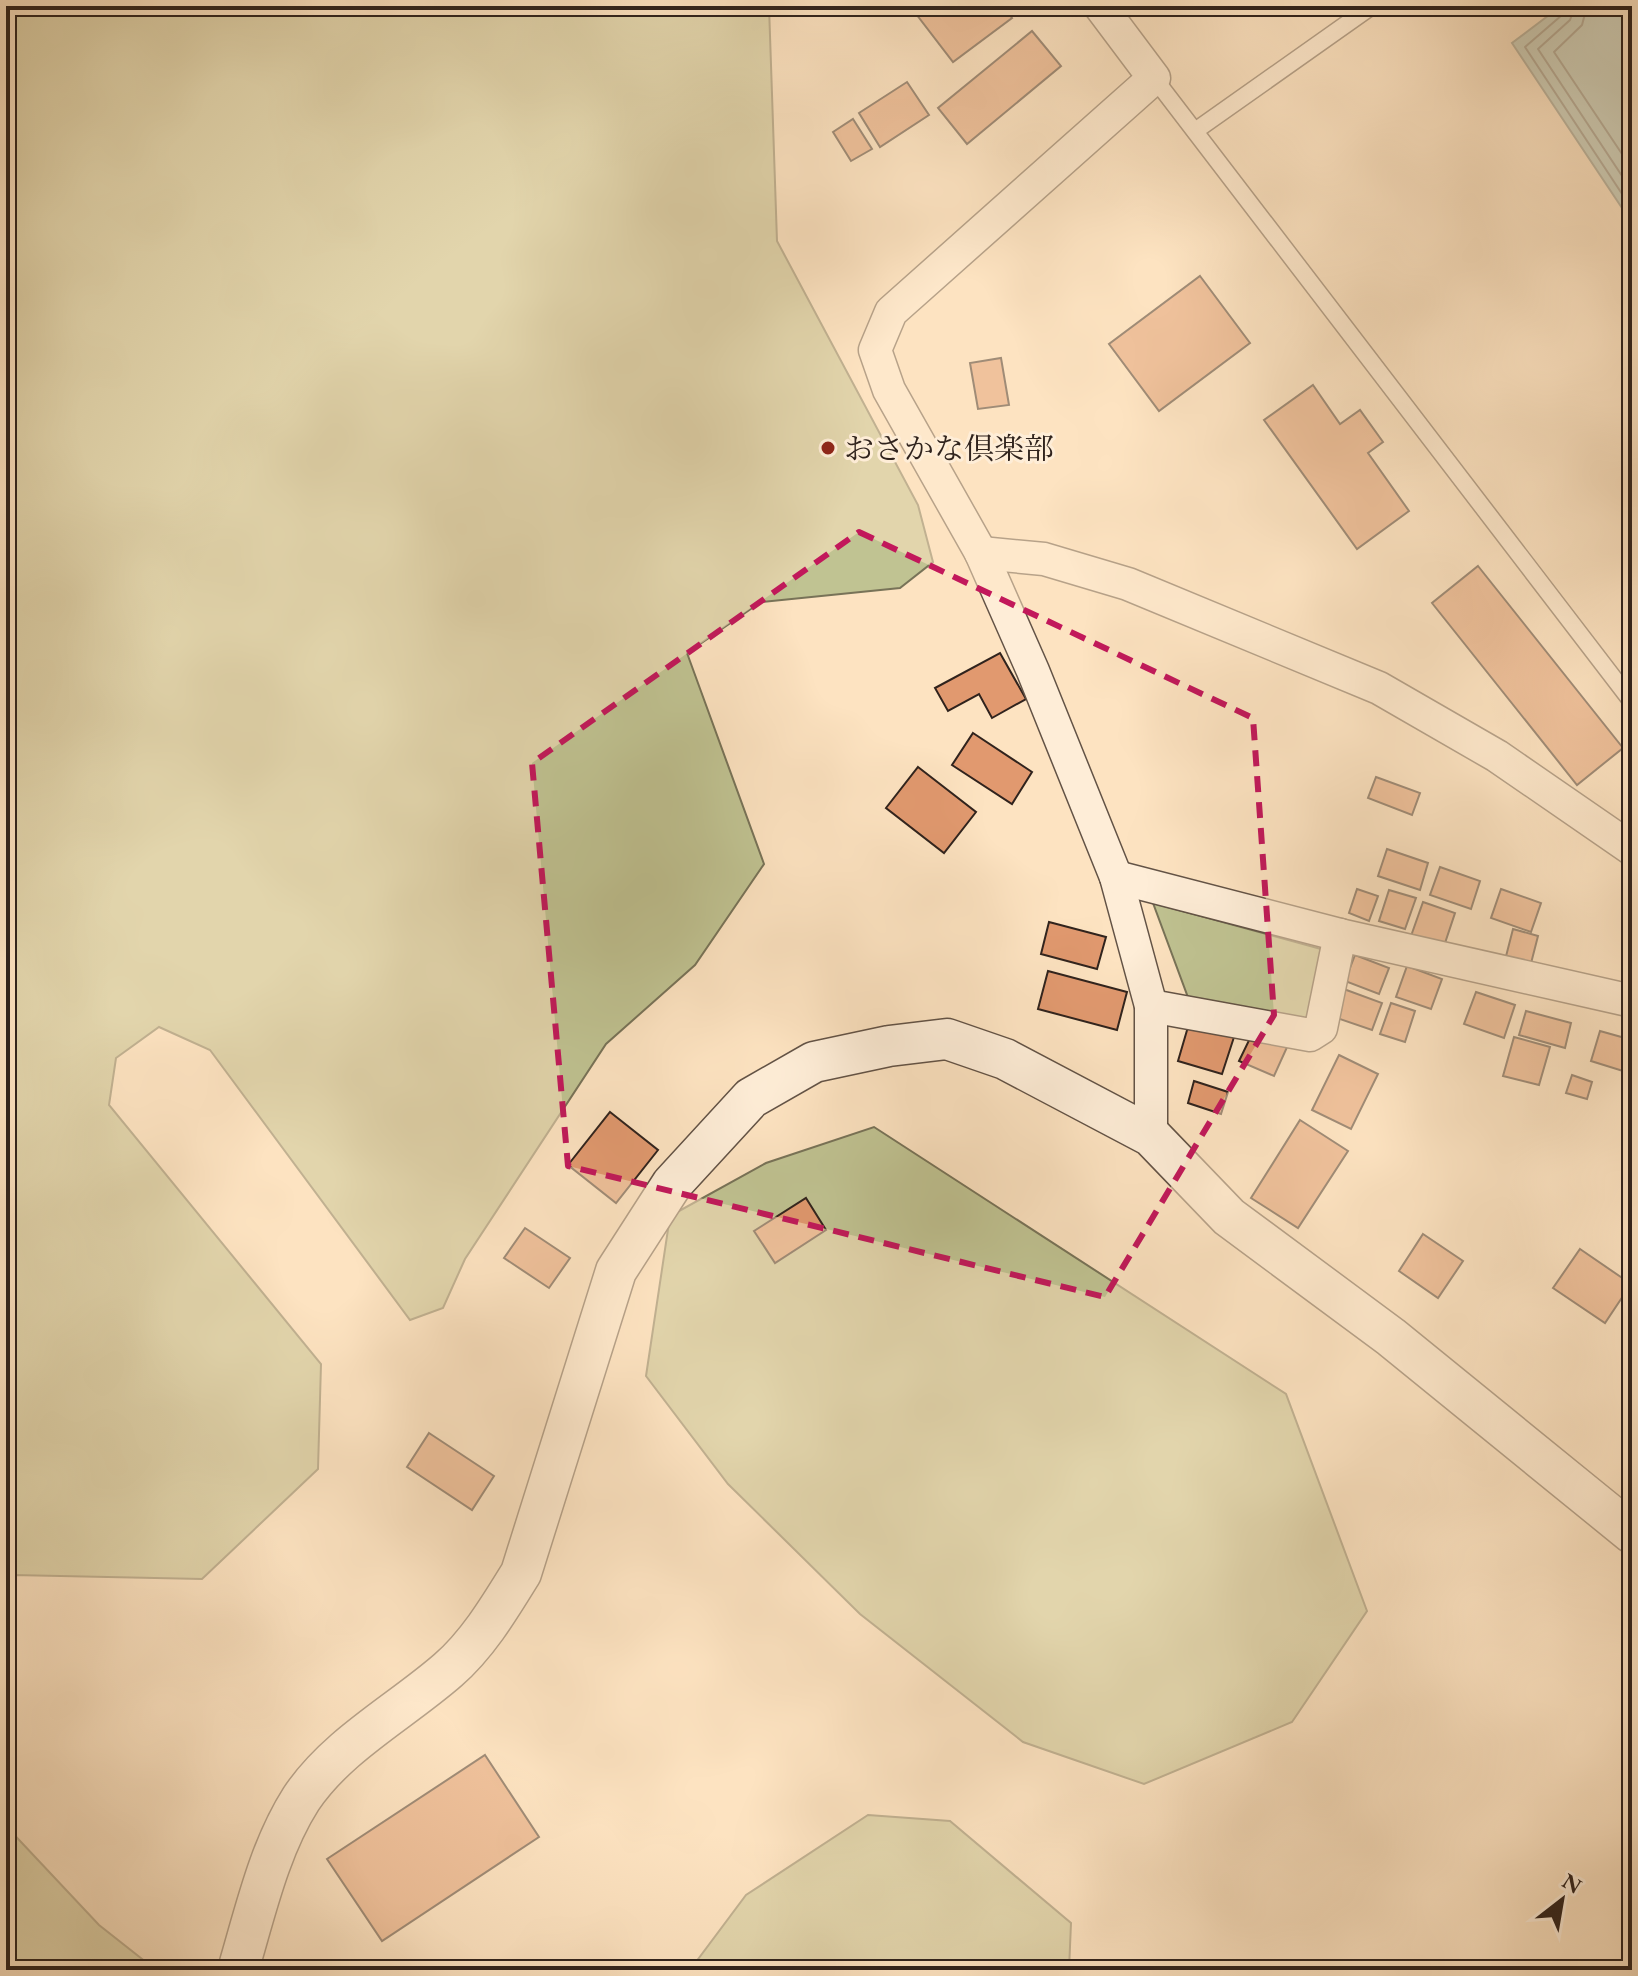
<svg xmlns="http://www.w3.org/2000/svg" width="1638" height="1976" font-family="'EB Garamond','Noto Serif JP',serif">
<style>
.green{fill:#c0c392;stroke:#787358;stroke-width:2}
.water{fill:#9fbeb6;stroke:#738079;stroke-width:2}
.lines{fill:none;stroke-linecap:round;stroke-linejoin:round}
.shore{stroke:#68706a;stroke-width:2}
.building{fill:#e1996f;stroke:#30231d;stroke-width:2}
.service-casing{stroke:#635346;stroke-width:19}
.minor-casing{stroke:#635346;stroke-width:35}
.tertiary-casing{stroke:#635346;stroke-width:43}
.service{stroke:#feedd7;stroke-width:16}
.minor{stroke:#feedd7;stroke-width:32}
.tertiary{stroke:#feedd7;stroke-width:40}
.marked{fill:none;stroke:#c2185b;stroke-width:6;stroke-dasharray:16 10;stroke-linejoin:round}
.poi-dot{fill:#8f2418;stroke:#feedd7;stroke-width:3}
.labels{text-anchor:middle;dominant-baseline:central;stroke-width:6;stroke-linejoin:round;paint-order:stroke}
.poi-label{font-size:30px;fill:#30231d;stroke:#feedd7;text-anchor:start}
</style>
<rect width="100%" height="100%" fill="#fde3c1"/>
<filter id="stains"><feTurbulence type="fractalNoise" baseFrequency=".0025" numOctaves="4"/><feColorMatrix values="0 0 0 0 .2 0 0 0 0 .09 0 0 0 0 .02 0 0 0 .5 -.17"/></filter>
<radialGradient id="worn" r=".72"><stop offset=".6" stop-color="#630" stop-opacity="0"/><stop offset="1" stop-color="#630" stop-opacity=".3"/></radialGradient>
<g class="green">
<path d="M 6,6 L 769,6 L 777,241 L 918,505 L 933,562 L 900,588 L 761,602 L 687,653 L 764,864 L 695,965 L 606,1044 L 465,1259 L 443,1308 L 410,1320 L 210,1050 L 159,1027 L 116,1058 L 109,1105 L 321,1364 L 318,1469 L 202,1579 L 13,1575 L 6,1590 Z"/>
<path d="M 1153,903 L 1321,949 L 1314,1022 L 1189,1000 Z"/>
<path d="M 874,1127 L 1286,1394 L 1367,1611 L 1292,1722 L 1144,1784 L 1023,1742 L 860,1614 L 728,1484 L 646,1376 L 670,1216 L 766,1163 Z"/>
<path d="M 868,1815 L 950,1821 L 1071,1923 L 1069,1970 L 690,1970 L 746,1895 Z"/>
<path d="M 6,1826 L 99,1925 L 156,1970 L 6,1970 Z"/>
</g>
<path class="water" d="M 1561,6 L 1632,6 L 1632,223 L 1512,43 Z"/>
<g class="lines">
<g class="shore">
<path d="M 1565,6 L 1562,15 L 1525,47 L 1632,209"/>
<path d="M 1575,6 L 1570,20 L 1538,49 L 1632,191"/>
<path d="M 1587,6 L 1582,25 L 1554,52 L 1632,169"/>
</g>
</g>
<g class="building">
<path d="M 910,6 L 1003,6 L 1012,18 L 953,62 Z"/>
<path d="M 1032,31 L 1061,66 L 967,144 L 938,108 Z"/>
<path d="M 907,82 L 929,115 L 880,147 L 859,113 Z"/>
<path d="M 853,119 L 872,149 L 851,161 L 833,132 Z"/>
<path d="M 1200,276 L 1250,343 L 1159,411 L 1109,344 Z"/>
<path d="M 1001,358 L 1009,405 L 978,409 L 970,363 Z"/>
<path d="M 1313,385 L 1340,424 L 1360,410 L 1383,442 L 1368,453 L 1409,511 L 1357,549 L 1264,420 Z"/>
<path d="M 1478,566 L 1623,748 L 1577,785 L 1432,603 Z"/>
<path d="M 1632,569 L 1632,620 L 1624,619 Z"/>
<path d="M 1000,653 L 1026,699 L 992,718 L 979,694 L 948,711 L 935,688 Z"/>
<path d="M 973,733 L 1032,772 L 1012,804 L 952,765 Z"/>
<path d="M 918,767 L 976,812 L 944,853 L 886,808 Z"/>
<path d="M 1376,777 L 1420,793 L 1412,815 L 1368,798 Z"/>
<path d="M 1387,849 L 1428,863 L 1420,890 L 1378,876 Z"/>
<path d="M 1440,867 L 1480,881 L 1471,909 L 1430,895 Z"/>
<path d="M 1357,889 L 1378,896 L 1369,921 L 1349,913 Z"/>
<path d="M 1501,889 L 1541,903 L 1531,932 L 1491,918 Z"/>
<path d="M 1389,890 L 1416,898 L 1405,929 L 1379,921 Z"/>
<path d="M 1423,902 L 1455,913 L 1444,946 L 1411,936 Z"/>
<path d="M 1049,922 L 1106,937 L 1097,969 L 1041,954 Z"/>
<path d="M 1513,929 L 1538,936 L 1528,975 L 1503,968 Z"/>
<path d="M 1355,955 L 1389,968 L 1379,994 L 1345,981 Z"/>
<path d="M 1407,966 L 1442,979 L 1431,1009 L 1396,997 Z"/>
<path d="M 1048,971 L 1127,992 L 1117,1030 L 1038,1009 Z"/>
<path d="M 1341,988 L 1382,1003 L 1372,1030 L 1331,1016 Z"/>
<path d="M 1476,992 L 1515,1005 L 1504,1038 L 1464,1024 Z"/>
<path d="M 1391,1003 L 1415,1011 L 1405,1042 L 1380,1034 Z"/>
<path d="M 1526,1011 L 1571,1023 L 1565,1048 L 1519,1035 Z"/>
<path d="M 1190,1020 L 1235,1034 L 1222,1074 L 1178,1061 Z"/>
<path d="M 1254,1030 L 1288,1045 L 1274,1076 L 1239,1061 Z"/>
<path d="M 1600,1031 L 1632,1040 L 1623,1071 L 1591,1061 Z"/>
<path d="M 1514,1037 L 1550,1047 L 1539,1085 L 1503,1076 Z"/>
<path d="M 1339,1055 L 1378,1074 L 1351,1129 L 1312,1110 Z"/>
<path d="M 1572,1075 L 1592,1082 L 1587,1099 L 1566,1093 Z"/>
<path d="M 1194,1081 L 1228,1092 L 1221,1114 L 1188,1103 Z"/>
<path d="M 610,1112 L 658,1150 L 616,1203 L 568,1165 Z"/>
<path d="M 1300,1120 L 1348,1151 L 1298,1228 L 1251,1198 Z"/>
<path d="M 806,1198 L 826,1230 L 775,1263 L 754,1231 Z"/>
<path d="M 525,1228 L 570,1258 L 549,1288 L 504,1258 Z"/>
<path d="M 1423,1234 L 1463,1261 L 1438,1298 L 1399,1271 Z"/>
<path d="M 1580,1249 L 1631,1284 L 1605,1323 L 1553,1288 Z"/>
<path d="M 429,1433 L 494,1476 L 472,1510 L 407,1467 Z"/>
<path d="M 485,1755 L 539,1837 L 382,1941 L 327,1859 Z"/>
</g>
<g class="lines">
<defs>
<g id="service">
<path d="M 1154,78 L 1632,702"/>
<path d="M 1195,131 L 1372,6"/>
</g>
<g id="minor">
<path d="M 1100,6 L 1154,78 L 891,312 L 875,350 L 889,390 L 981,553 L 1033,671 L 1116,877 L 1151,1006 L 1151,1136"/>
<path d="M 981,553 L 1044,559 L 1128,584 L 1379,688 L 1497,756 L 1632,849"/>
<path d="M 1116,877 L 1340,935 L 1632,1001"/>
<path d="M 1151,1006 L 1310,1035 L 1321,1028 L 1340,935"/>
</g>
<path id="tertiary" d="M 238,1970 C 255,1913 269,1849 301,1799 C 337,1745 400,1712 448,1670 C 478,1644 500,1607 521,1573 L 616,1271 L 672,1184 L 751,1098 L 814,1062 L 889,1046 L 947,1039 L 1005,1059 L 1151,1136 L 1229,1217 L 1391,1337 L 1632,1533"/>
</defs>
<use href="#service" class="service-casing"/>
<use href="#minor" class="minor-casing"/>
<use href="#tertiary" class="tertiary-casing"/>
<use href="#service" class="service"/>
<use href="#minor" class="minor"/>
<use href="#tertiary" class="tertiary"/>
</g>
<path d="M0 0H1638V1976H0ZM 859,532 L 1253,718 L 1274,1015 L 1105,1297 L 568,1166 L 532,763 Z" fill="#fde3c1" fill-opacity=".55" fill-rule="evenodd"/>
<path class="marked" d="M 859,532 L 1253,718 L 1274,1015 L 1105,1297 L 568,1166 L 532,763 Z"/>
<circle class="poi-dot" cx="828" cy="448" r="8"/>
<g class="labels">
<g class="poi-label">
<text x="844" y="448">おさかな倶楽部</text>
</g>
</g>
<rect width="1638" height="1976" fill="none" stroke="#fde3c1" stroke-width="32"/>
<rect x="8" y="8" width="1622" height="1960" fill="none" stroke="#30231d" stroke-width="4"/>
<rect x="16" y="16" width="1606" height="1944" fill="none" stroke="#30231d" stroke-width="2"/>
<g transform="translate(1562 1900) rotate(31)" stroke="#feedd7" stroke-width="6" paint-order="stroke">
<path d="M0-6L14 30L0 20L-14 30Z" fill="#30231d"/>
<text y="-12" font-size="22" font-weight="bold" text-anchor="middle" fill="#30231d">N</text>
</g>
<rect width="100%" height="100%" filter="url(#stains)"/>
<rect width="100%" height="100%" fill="url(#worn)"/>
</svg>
